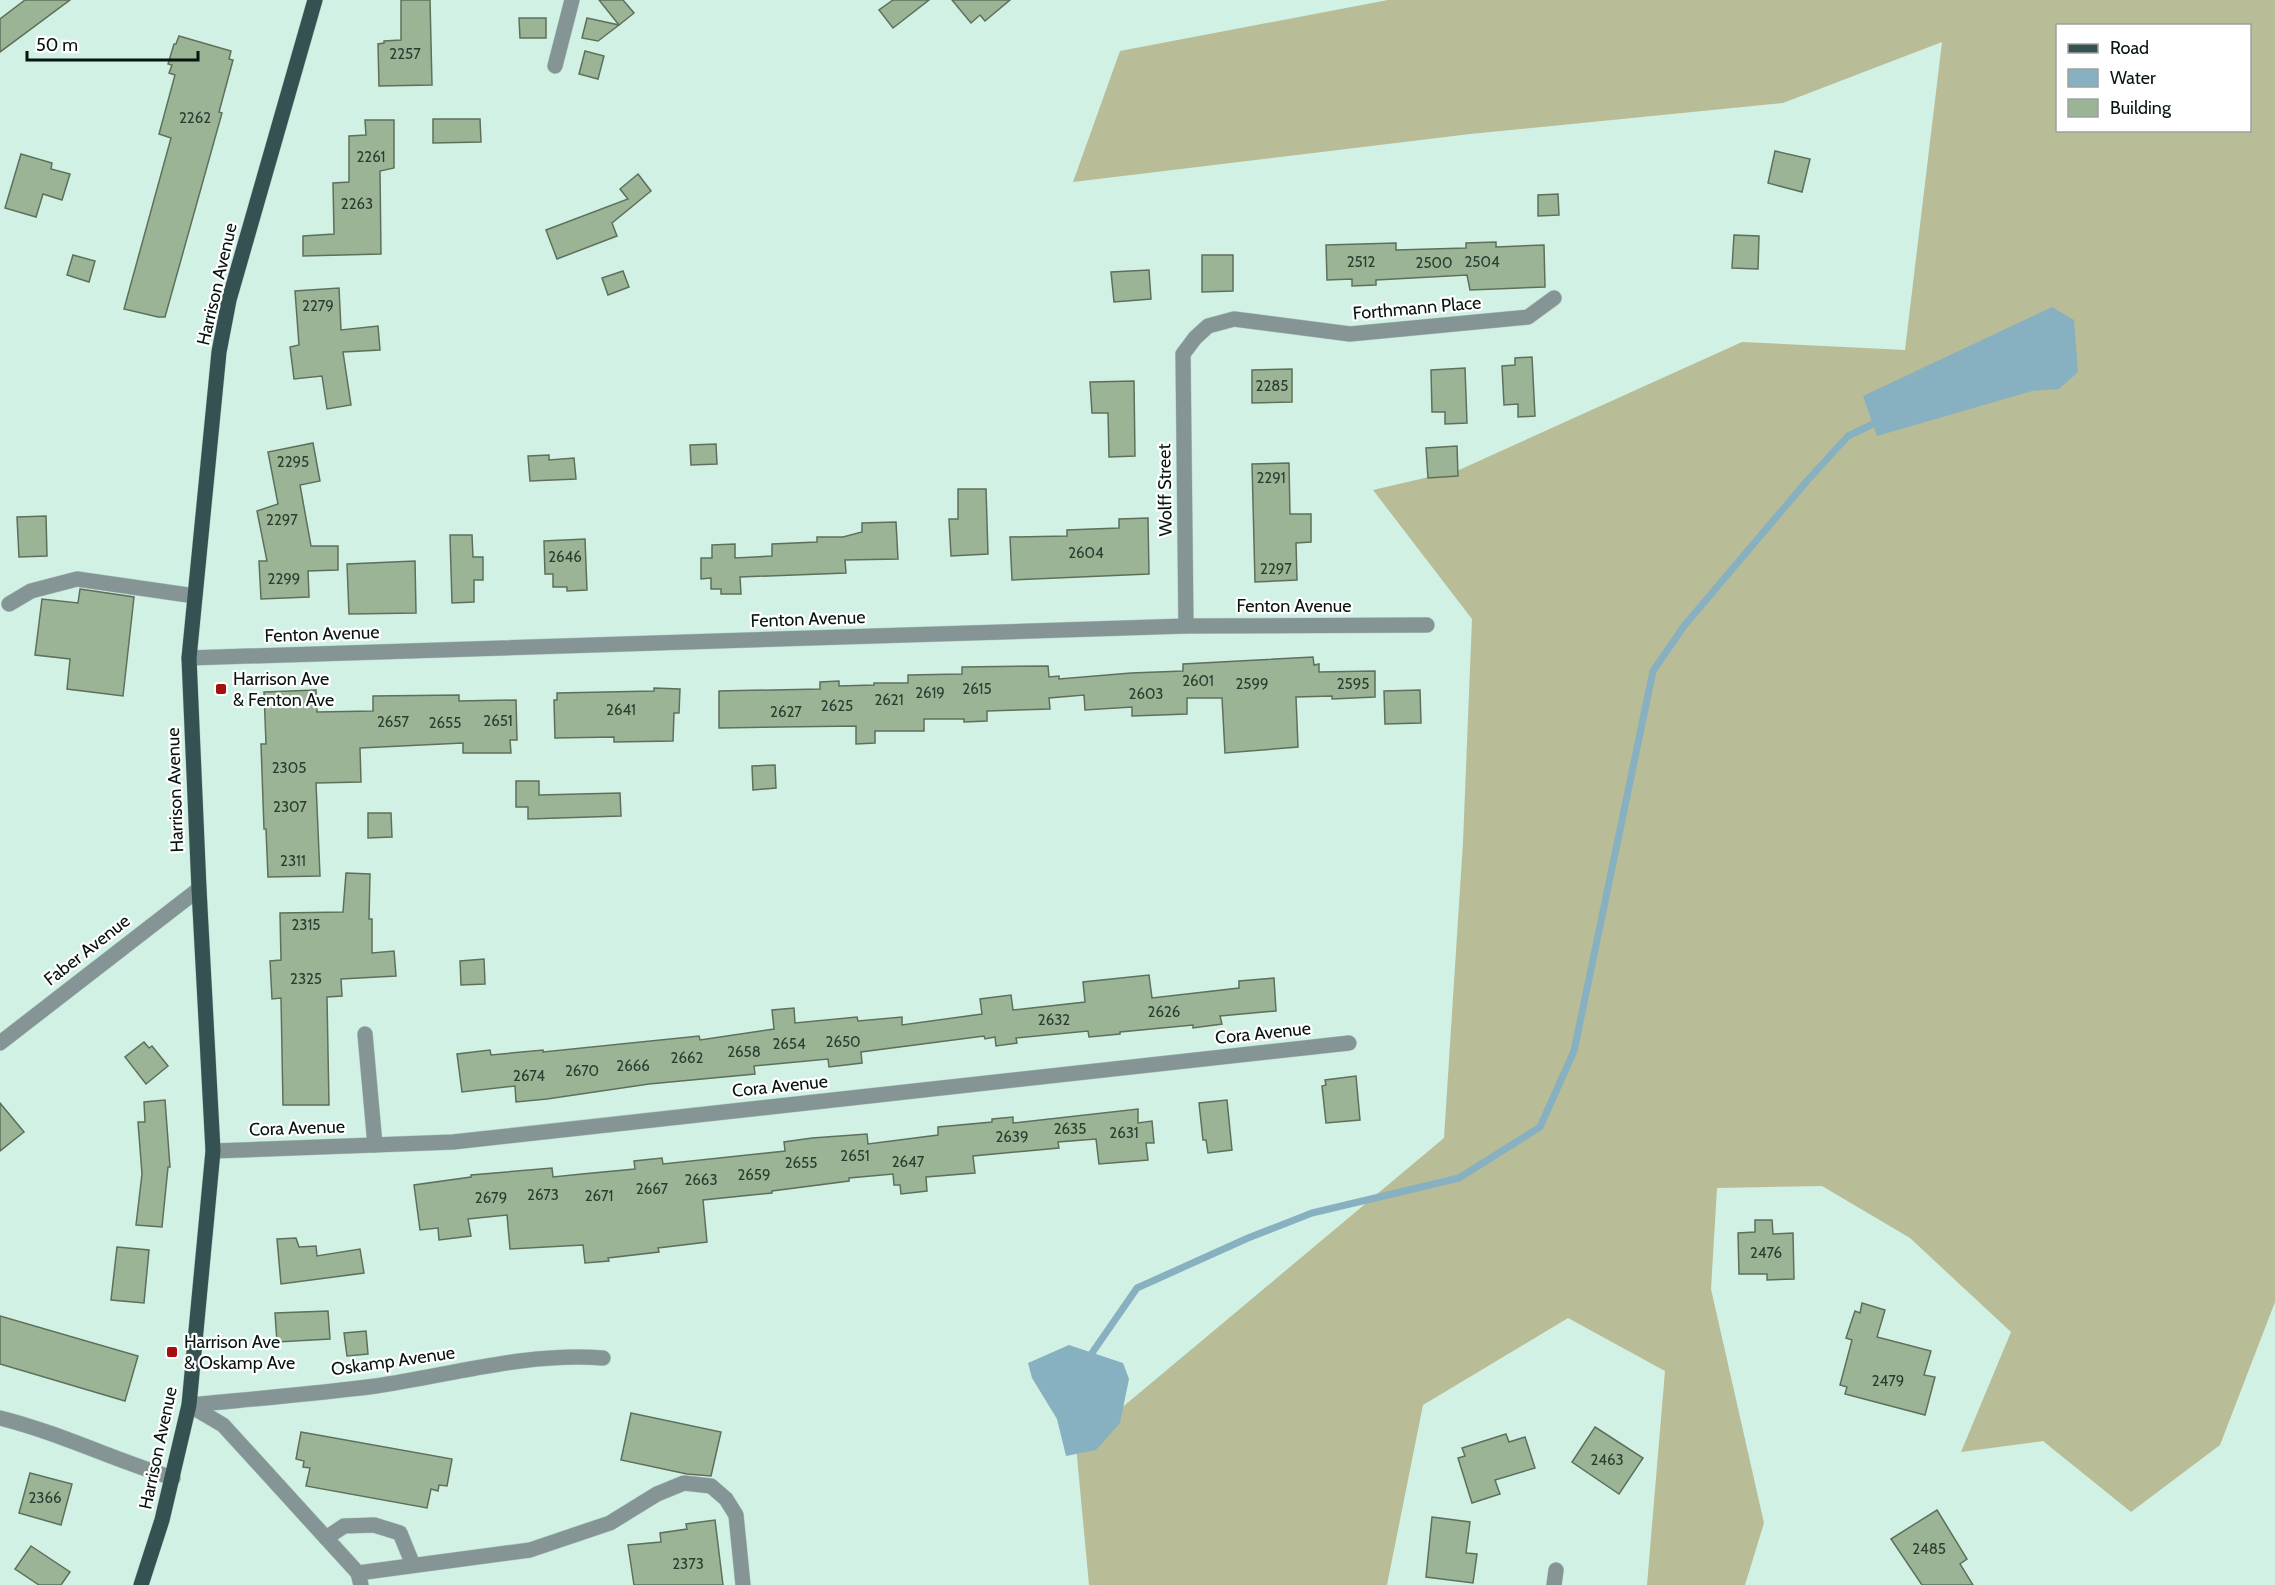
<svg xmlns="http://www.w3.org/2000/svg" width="2275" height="1585" font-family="Cabin,sans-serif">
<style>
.forest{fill:#b8bc97;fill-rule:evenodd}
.water{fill:#87b1c1}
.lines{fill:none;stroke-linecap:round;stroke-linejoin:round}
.stream{stroke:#87b1c1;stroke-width:7}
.building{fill:#9bb496;stroke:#5e705b;stroke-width:1.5}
.minor-casing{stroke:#b1cec2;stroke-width:16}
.major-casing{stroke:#b1cec2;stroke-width:16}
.minor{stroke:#859595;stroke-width:15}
.major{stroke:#355151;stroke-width:15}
.poi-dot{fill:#a50f0c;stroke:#fff;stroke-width:2}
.labels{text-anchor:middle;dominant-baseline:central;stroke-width:4.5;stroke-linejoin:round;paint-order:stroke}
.number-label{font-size:15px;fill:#2d3c31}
.street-label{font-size:18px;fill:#08140f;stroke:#fff}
.poi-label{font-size:18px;fill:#08140f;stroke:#fff;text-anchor:start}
</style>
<rect width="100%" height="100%" fill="#d1f1e4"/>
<path class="forest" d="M 1388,0 L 2275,0 L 2275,1302 L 2220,1445 L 2131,1512 L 2043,1441 L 1961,1452 L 2011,1332 L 1910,1238 L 1822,1186 L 1717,1188 L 1711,1289 L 1764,1523 L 1745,1585 L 1647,1585 L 1665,1371 L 1568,1318 L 1423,1405 L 1387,1585 L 1089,1585 L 1076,1446 L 1444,1138 L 1463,842 L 1472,619 L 1373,490 L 1459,470 L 1742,342 L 1905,350 L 1942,42 L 1783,103 L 1470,134 L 1073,182 L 1120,51 ZM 2058,26 L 2250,26 L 2250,130 L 2058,130 Z"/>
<g class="water">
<path d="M 2052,307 L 2074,320 L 2078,372 L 2059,389 L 2032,391 L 1877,436 L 1863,396 Z"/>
<path d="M 1069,1345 L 1123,1363 L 1129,1379 L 1120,1423 L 1096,1450 L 1066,1456 L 1057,1419 L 1032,1378 L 1028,1363 Z"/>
</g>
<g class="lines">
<path class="stream" d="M 1092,1353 L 1137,1288 L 1248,1238 L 1312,1213 L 1459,1178 L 1540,1127 L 1574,1051 L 1653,671 L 1684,626 L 1806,482 L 1848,436 L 1873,424"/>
</g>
<g class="building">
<path d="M 25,0 L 70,0 L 0,52 L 0,19 Z"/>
<path d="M 401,0 L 430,0 L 432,85 L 379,86 L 378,44 L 384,43 L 384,41 L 401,40 Z"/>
<path d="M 599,0 L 623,0 L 634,13 L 619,25 Z"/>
<path d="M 893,0 L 929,0 L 893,28 L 879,10 Z"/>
<path d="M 952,0 L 1010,0 L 985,21 L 980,15 L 971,23 Z"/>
<path d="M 519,18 L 546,18 L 546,38 L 520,38 Z"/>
<path d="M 587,18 L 619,25 L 598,41 L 582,38 Z"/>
<path d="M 179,36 L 231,51 L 229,59 L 233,60 L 219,112 L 222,113 L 165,317 L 158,317 L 124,309 L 171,138 L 159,134 L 175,75 L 169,73 L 172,65 L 168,64 L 174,44 L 176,44 Z"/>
<path d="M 585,51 L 604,56 L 598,79 L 579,74 Z"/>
<path d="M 433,119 L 480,119 L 481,142 L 433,143 Z"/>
<path d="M 365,120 L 394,120 L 394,168 L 380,171 L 381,254 L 303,256 L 303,236 L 334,234 L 333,183 L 349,182 L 349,136 L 366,135 Z"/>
<path d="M 1775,151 L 1810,159 L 1802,192 L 1768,183 Z"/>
<path d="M 21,154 L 52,163 L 51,169 L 70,174 L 62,200 L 43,194 L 36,217 L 5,208 Z"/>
<path d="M 638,174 L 651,191 L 612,223 L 617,236 L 557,259 L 546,230 L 628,199 L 620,189 Z"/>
<path d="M 1558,194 L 1559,215 L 1538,216 L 1538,195 Z"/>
<path d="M 1734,235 L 1759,236 L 1758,269 L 1732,268 Z"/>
<path d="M 1496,242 L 1496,247 L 1544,245 L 1545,287 L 1470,290 L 1467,275 L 1376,280 L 1376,285 L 1352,286 L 1352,279 L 1327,280 L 1326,245 L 1396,243 L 1396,250 L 1466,248 L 1466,243 Z"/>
<path d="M 73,255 L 95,261 L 89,282 L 67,275 Z"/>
<path d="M 1202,255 L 1233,255 L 1233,291 L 1202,292 Z"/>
<path d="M 1149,270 L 1151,299 L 1114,302 L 1111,272 Z"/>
<path d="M 623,271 L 629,287 L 608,295 L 602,278 Z"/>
<path d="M 339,288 L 341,330 L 378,326 L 380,350 L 343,352 L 351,405 L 327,409 L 322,376 L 294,379 L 290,347 L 299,345 L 295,291 Z"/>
<path d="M 1532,357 L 1535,416 L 1518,417 L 1518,404 L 1504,405 L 1502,366 L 1515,365 L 1515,358 Z"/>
<path d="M 1465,368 L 1467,423 L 1445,424 L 1445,412 L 1432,412 L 1431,370 Z"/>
<path d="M 1292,369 L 1292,402 L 1252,403 L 1252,370 Z"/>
<path d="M 1134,381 L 1135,456 L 1109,457 L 1108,413 L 1092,413 L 1090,382 Z"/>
<path d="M 313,443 L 320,481 L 300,485 L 311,546 L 338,546 L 338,570 L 308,571 L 309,597 L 261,599 L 259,561 L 267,561 L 257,511 L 278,504 L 268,452 Z"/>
<path d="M 716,444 L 717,464 L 691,465 L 690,445 Z"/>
<path d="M 1457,446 L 1458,476 L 1428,478 L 1426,448 Z"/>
<path d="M 549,455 L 549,460 L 574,458 L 576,479 L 530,481 L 528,456 Z"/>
<path d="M 1289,463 L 1290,514 L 1311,514 L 1311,542 L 1296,543 L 1297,580 L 1255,582 L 1252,464 Z"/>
<path d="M 958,489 L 986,489 L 988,554 L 951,556 L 949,519 L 958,519 Z"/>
<path d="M 46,516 L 47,556 L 19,557 L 17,517 Z"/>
<path d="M 1148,518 L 1149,574 L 1012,580 L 1010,537 L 1067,536 L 1067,530 L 1119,528 L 1119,519 Z"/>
<path d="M 896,522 L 898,559 L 845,560 L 846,573 L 740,577 L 741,594 L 721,594 L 721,589 L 711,589 L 711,578 L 701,579 L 701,558 L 712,558 L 712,545 L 735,544 L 735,558 L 772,556 L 772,544 L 817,542 L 817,537 L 843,537 L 862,532 L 862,523 Z"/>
<path d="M 450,535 L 472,535 L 473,557 L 483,557 L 483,580 L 474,580 L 474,602 L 452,603 Z"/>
<path d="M 585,539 L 587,590 L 567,591 L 567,587 L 553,587 L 553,574 L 545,574 L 544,541 Z"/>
<path d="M 415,561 L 416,613 L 349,614 L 347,564 Z"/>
<path d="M 80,589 L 134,597 L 123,696 L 67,689 L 70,659 L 35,655 L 42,599 L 78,603 Z"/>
<path d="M 1313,657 L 1314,665 L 1319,664 L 1319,672 L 1375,671 L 1375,697 L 1332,699 L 1332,696 L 1296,697 L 1298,747 L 1225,753 L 1222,698 L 1187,698 L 1187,714 L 1132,716 L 1132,707 L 1085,710 L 1084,695 L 1049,698 L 1050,709 L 987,711 L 987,721 L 964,722 L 964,719 L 924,719 L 924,731 L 875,731 L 875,743 L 856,744 L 856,726 L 719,728 L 719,691 L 820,689 L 820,682 L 839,681 L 839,686 L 874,685 L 874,683 L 908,683 L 908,675 L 962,674 L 962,667 L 1048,666 L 1049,677 L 1059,676 L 1059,679 L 1131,673 L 1183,671 L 1183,664 Z"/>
<path d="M 654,688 L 680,689 L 679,713 L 674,713 L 673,741 L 614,742 L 614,737 L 555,738 L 554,700 L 557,700 L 557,693 L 654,691 Z"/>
<path d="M 316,690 L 317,712 L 373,711 L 373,696 L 459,695 L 459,701 L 516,700 L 517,740 L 510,740 L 511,753 L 463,753 L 463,743 L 360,748 L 361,782 L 316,783 L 320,876 L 268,877 L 266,829 L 264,829 L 261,744 L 266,744 L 264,692 Z"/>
<path d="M 1420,690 L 1421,723 L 1385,724 L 1384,691 Z"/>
<path d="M 775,765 L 776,788 L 753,790 L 752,766 Z"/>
<path d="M 516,781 L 539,781 L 539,795 L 620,793 L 621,816 L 528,819 L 528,807 L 516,807 Z"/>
<path d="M 368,813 L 391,813 L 392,837 L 368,838 Z"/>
<path d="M 346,873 L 370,874 L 369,919 L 372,919 L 372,953 L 394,951 L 396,976 L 341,979 L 342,996 L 327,997 L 329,1105 L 283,1105 L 281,998 L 272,999 L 270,961 L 281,960 L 280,913 L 343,912 Z"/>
<path d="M 484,959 L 485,984 L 461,985 L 460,961 Z"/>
<path d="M 1149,975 L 1152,998 L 1239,988 L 1239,981 L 1274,978 L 1276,1011 L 1220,1016 L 1222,1024 L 1193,1028 L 1193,1025 L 1120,1032 L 1120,1034 L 1089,1037 L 1088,1031 L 1016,1038 L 1017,1043 L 996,1046 L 995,1037 L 985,1039 L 984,1036 L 861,1052 L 862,1063 L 829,1067 L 828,1059 L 754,1066 L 755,1074 L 649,1084 L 547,1099 L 516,1102 L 515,1086 L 462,1092 L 457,1054 L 490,1050 L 491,1055 L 543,1050 L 543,1052 L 699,1036 L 700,1040 L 774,1029 L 772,1010 L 794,1008 L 795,1023 L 857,1017 L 858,1021 L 902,1017 L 902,1025 L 982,1014 L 980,999 L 1011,995 L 1013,1010 L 1085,1002 L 1083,982 Z"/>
<path d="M 144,1042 L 149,1048 L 152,1046 L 168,1066 L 146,1084 L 125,1057 Z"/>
<path d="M 1356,1076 L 1360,1120 L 1326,1123 L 1322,1086 L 1326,1085 L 1325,1080 Z"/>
<path d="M 165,1100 L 170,1167 L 168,1167 L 162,1227 L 136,1225 L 142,1174 L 138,1122 L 145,1122 L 144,1102 Z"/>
<path d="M 1227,1100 L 1232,1150 L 1208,1153 L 1206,1140 L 1203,1140 L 1199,1103 Z"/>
<path d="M 0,1103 L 24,1132 L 0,1151 Z"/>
<path d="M 1138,1109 L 1138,1123 L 1152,1121 L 1154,1143 L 1146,1143 L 1148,1160 L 1099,1164 L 1096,1139 L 1058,1142 L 1059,1148 L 973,1156 L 975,1173 L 926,1177 L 927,1191 L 901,1194 L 900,1185 L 894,1185 L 893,1174 L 849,1178 L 849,1181 L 772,1191 L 772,1193 L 703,1200 L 707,1242 L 658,1248 L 659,1252 L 608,1258 L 609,1261 L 585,1263 L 583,1245 L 510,1249 L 507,1215 L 468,1219 L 471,1236 L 439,1240 L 438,1228 L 420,1230 L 414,1185 L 471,1177 L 471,1175 L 552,1168 L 553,1177 L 582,1174 L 635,1169 L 634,1161 L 662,1158 L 663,1164 L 785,1151 L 784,1142 L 812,1138 L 867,1134 L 868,1144 L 938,1135 L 938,1127 L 992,1122 L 992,1119 L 1013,1117 L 1013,1123 Z"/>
<path d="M 1755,1220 L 1772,1220 L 1773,1234 L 1793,1233 L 1794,1279 L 1767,1280 L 1767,1274 L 1739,1274 L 1738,1233 L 1755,1232 Z"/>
<path d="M 296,1238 L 299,1247 L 316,1246 L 317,1256 L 360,1249 L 364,1273 L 281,1284 L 277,1239 Z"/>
<path d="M 117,1247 L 149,1250 L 144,1303 L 111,1300 Z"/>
<path d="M 1862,1303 L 1885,1310 L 1877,1337 L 1931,1351 L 1924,1375 L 1935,1377 L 1925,1415 L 1845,1394 L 1847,1387 L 1840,1385 L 1852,1340 L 1846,1338 L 1855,1311 L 1860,1313 Z"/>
<path d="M 328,1311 L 330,1339 L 277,1342 L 275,1313 Z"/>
<path d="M 0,1316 L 138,1356 L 125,1401 L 0,1364 Z"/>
<path d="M 366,1331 L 368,1354 L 347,1356 L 344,1333 Z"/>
<path d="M 631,1413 L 721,1432 L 711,1476 L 687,1474 L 621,1460 Z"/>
<path d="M 1595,1427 L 1643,1458 L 1619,1494 L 1572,1462 Z"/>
<path d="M 301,1432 L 452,1459 L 447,1486 L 439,1485 L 438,1491 L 431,1489 L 427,1508 L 306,1486 L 310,1468 L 303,1467 L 304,1461 L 296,1459 Z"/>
<path d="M 1506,1434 L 1509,1442 L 1525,1437 L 1535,1468 L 1495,1480 L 1500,1494 L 1472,1503 L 1458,1458 L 1465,1456 L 1462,1448 Z"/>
<path d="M 30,1473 L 72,1484 L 61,1525 L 19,1513 Z"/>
<path d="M 1937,1510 L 1967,1559 L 1960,1564 L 1973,1585 L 1922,1585 L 1891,1539 Z"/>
<path d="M 1432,1517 L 1470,1522 L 1466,1553 L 1477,1554 L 1473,1583 L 1426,1577 Z"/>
<path d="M 715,1520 L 723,1585 L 634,1585 L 628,1545 L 661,1542 L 660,1533 L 687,1529 L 686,1524 Z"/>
<path d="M 31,1546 L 70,1572 L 61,1585 L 39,1585 L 15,1569 Z"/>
</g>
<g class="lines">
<defs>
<g id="minor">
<path d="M 555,66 L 572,0"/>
<path d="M 9,604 L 31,591 L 77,579 L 195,596"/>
<path d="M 1186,626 L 1183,354 L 1195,338 L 1208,326 L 1234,319 L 1350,334 L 1528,317 L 1554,298"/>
<path d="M 189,658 L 1186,626 L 1427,625"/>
<path d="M 365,1034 L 375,1145"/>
<path d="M 0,1043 L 199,889"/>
<path d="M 213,1151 L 453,1142 L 1349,1043"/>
<path d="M 189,1405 C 251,1399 314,1394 376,1386 C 451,1375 527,1352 603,1358"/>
<path d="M 189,1405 L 223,1425 L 358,1573 L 361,1585"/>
<path d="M 0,1418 C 60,1433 114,1460 173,1478"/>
<path d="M 326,1538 L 344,1526 L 374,1525 L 400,1533 L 413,1565"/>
<path d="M 358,1573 L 530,1550 L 610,1523 L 657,1494 L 684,1483 L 711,1486 L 726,1499 L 736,1515 L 743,1585"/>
<path d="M 1554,1585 L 1556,1570"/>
</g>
<path id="major" d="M 141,1585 L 162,1520 L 189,1405 L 213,1151 L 199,889 L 189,658 L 219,352 L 229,300 L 315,0"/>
</defs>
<use href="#minor" class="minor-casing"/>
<use href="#major" class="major-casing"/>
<use href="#minor" class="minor"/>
<use href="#major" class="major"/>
</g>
<g class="poi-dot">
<rect x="215" y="683" width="12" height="12" rx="3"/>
<rect x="166" y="1346" width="12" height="12" rx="3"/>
</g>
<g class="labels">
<g class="number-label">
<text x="405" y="54">2257</text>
<text x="195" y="118">2262</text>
<text x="371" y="157">2261</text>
<text x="357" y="204">2263</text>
<text x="1361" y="262">2512</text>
<text x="1482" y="262">2504</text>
<text x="1434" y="263">2500</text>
<text x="318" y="306">2279</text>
<text x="1272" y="386">2285</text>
<text x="293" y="462">2295</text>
<text x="1271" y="478">2291</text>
<text x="282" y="520">2297</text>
<text x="1086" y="553">2604</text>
<text x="565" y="557">2646</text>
<text x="1276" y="569">2297</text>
<text x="284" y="579">2299</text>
<text x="1198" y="681">2601</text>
<text x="1252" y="684">2599</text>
<text x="1353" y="684">2595</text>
<text x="977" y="689">2615</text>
<text x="930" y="693">2619</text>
<text x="1146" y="694">2603</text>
<text x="889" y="700">2621</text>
<text x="837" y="706">2625</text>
<text x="621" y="710">2641</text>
<text x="786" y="712">2627</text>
<text x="498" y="721">2651</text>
<text x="393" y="722">2657</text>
<text x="445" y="723">2655</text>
<text x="289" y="768">2305</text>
<text x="290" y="807">2307</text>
<text x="293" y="861">2311</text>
<text x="306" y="925">2315</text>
<text x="306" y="979">2325</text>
<text x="1164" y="1012">2626</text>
<text x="1054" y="1020">2632</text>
<text x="843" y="1042">2650</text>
<text x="789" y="1044">2654</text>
<text x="744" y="1052">2658</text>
<text x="687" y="1058">2662</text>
<text x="633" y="1066">2666</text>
<text x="582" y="1071">2670</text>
<text x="529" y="1076">2674</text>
<text x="1070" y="1129">2635</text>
<text x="1124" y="1133">2631</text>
<text x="1012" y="1137">2639</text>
<text x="855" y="1156">2651</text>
<text x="908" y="1162">2647</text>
<text x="801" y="1163">2655</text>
<text x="754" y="1175">2659</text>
<text x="701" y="1180">2663</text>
<text x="652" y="1189">2667</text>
<text x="543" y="1195">2673</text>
<text x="599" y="1196">2671</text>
<text x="491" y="1198">2679</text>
<text x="1766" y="1253">2476</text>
<text x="1888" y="1381">2479</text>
<text x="1607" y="1460">2463</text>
<text x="45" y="1498">2366</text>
<text x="1929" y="1549">2485</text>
<text x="688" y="1564">2373</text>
</g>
<g class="street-label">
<text transform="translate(217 284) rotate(-77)">Harrison Avenue</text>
<text transform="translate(1417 308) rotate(-5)">Forthmann Place</text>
<text transform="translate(1165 490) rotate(-91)">Wolff Street</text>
<text x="1294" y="606">Fenton Avenue</text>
<text transform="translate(808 619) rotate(-2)">Fenton Avenue</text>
<text transform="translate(322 634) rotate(-2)">Fenton Avenue</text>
<text transform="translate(175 790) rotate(-92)">Harrison Avenue</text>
<text transform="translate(87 950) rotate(-38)">Faber Avenue</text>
<text transform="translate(1263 1033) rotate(-6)">Cora Avenue</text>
<text transform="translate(780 1086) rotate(-6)">Cora Avenue</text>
<text transform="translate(297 1128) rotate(-2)">Cora Avenue</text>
<text transform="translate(393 1361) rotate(-8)">Oskamp Avenue</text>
<text transform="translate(158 1448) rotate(-78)">Harrison Avenue</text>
</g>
<g class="poi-label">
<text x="233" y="679">Harrison Ave<tspan x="233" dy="21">&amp; Fenton Ave</tspan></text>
<text x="184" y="1342">Harrison Ave<tspan x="184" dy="21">&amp; Oskamp Ave</tspan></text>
</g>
</g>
<rect x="2056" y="24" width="195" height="108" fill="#ffffff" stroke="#9ca19f" stroke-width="1.5"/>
<rect x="2068" y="44" width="30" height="9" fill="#355151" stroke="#9ca19f" stroke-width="1.5"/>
<text x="2110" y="54" font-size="18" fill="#08140f">Road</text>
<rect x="2068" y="69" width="30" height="18" fill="#87b1c1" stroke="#9ca19f" stroke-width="1.5"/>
<text x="2110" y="84" font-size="18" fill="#08140f">Water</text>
<rect x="2068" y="99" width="30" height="18" fill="#9bb496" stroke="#9ca19f" stroke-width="1.5"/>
<text x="2110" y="114" font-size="18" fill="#08140f">Building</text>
<path d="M27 51v9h171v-9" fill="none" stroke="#08140f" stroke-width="3"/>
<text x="36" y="51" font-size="18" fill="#08140f" stroke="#ffffff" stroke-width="4.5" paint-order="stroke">50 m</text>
</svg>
